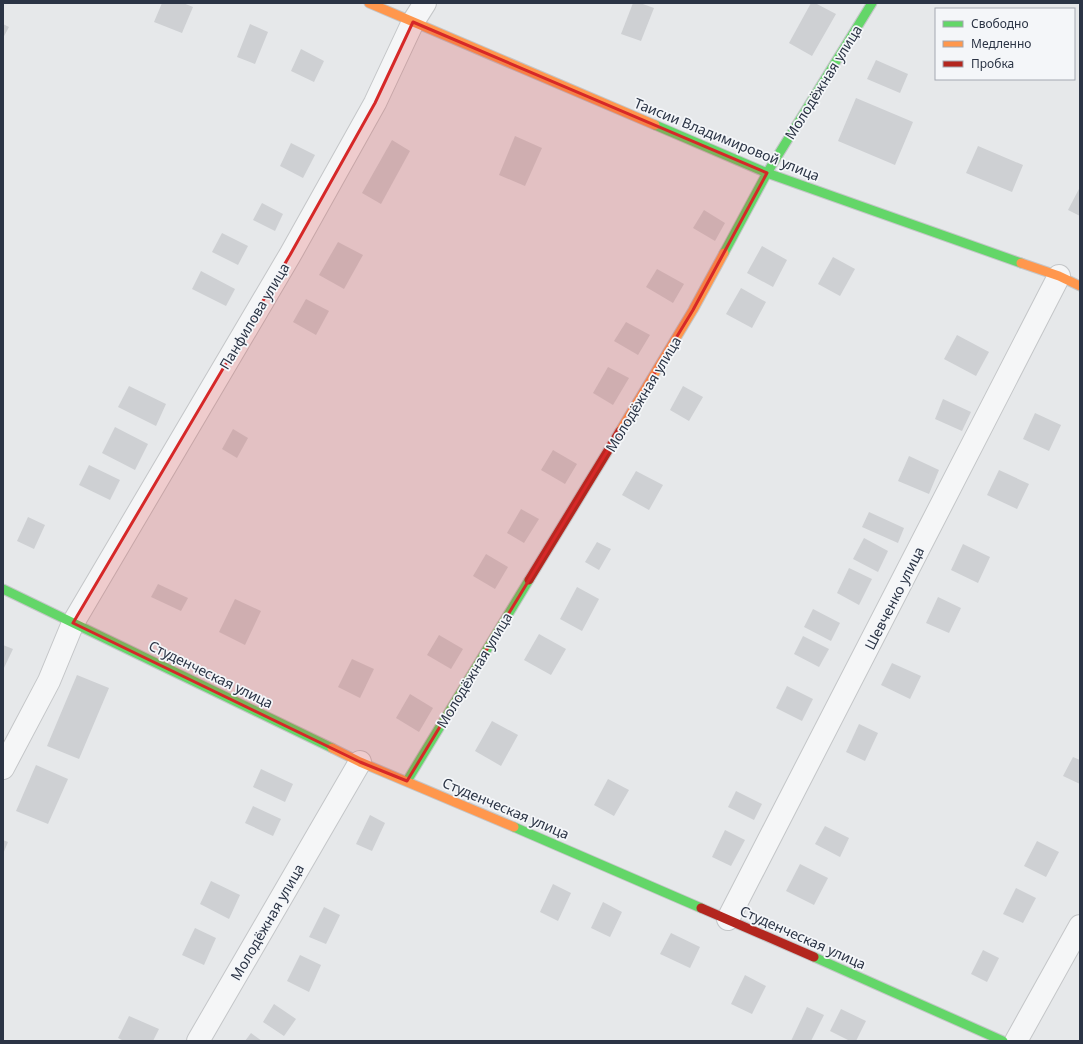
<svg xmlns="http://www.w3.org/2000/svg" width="1083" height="1044" font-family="'Noto Sans',sans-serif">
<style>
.building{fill:#ced0d3}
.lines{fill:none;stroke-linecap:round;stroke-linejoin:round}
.street-casing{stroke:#c4c6c8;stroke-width:24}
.fast-casing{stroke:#c4c6c8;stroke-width:11}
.slow-casing{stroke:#c4c6c8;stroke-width:11}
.jam-casing{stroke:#c4c6c8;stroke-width:11}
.street{stroke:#f5f6f7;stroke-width:22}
.fast{stroke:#63d668;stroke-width:9}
.slow{stroke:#ff974d;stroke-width:9}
.jam{stroke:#b3261e;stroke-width:9}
.marked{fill:#d62828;fill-opacity:0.2;stroke:#d62828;stroke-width:3;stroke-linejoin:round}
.labels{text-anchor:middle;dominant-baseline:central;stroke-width:3.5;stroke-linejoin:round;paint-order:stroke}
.street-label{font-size:14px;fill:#2b3445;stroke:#f4f6f9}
</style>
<rect width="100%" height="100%" fill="#e6e8ea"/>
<g class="building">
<path d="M 162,3 L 183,3 L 193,7 L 182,33 L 154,22 Z"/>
<path d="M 633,3 L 640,3 L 654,8 L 641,41 L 621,34 Z"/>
<path d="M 811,3 L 815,3 L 836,14 L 812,56 L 789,43 Z"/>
<path d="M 3,24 L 9,27 L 3,38 Z"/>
<path d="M 250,24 L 268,32 L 255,64 L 237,57 Z"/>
<path d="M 301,49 L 324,61 L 314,82 L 291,71 Z"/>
<path d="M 876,60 L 908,74 L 900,93 L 867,79 Z"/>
<path d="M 856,98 L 913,122 L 895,165 L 838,141 Z"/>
<path d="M 515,136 L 542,148 L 525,186 L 499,175 Z"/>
<path d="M 392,140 L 410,151 L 381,204 L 362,193 Z"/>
<path d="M 291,143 L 315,155 L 303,178 L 280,166 Z"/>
<path d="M 978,146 L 1023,165 L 1012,192 L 966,173 Z"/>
<path d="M 1080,187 L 1080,216 L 1068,210 Z"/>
<path d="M 262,203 L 283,214 L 275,231 L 253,220 Z"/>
<path d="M 704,210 L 725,223 L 715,241 L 693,228 Z"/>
<path d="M 222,233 L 248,246 L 238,265 L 212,252 Z"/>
<path d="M 338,242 L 363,255 L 344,289 L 319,275 Z"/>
<path d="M 762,246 L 787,260 L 773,287 L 747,273 Z"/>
<path d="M 833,257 L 855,269 L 840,296 L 818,284 Z"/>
<path d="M 657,269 L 684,284 L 673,303 L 646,287 Z"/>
<path d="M 201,271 L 235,289 L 226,306 L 192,289 Z"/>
<path d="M 741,288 L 766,302 L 752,328 L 726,314 Z"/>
<path d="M 306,299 L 329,311 L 316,335 L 293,322 Z"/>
<path d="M 626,322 L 650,335 L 638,355 L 614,341 Z"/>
<path d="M 957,335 L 989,352 L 976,376 L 944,359 Z"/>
<path d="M 608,367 L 629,378 L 613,405 L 593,393 Z"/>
<path d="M 129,386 L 166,404 L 156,426 L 118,407 Z"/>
<path d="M 683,386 L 703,397 L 689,421 L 670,410 Z"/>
<path d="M 943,399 L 971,412 L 962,431 L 935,419 Z"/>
<path d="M 1035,413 L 1061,425 L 1049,451 L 1023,439 Z"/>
<path d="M 115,427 L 148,444 L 135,470 L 102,453 Z"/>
<path d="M 233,429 L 248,438 L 237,458 L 222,449 Z"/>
<path d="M 553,450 L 577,464 L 565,484 L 541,470 Z"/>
<path d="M 909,456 L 939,470 L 929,494 L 898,481 Z"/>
<path d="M 89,465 L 120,480 L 110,500 L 79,485 Z"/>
<path d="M 999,470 L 1029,484 L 1017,509 L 987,495 Z"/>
<path d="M 636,471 L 663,485 L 649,510 L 622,495 Z"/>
<path d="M 521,509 L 539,519 L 524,543 L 507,533 Z"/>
<path d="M 869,512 L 904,528 L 898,543 L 862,527 Z"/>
<path d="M 28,517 L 45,525 L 34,549 L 17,541 Z"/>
<path d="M 864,538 L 888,551 L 878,572 L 853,559 Z"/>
<path d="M 597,542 L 611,549 L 599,570 L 585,562 Z"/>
<path d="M 963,544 L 990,557 L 978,583 L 951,570 Z"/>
<path d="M 486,554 L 508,567 L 495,589 L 473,576 Z"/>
<path d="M 849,568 L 872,579 L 859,605 L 837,593 Z"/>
<path d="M 158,584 L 188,598 L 181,611 L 151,597 Z"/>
<path d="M 577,587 L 599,599 L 582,631 L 560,619 Z"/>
<path d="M 938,597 L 961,608 L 949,633 L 926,623 Z"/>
<path d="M 235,599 L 261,611 L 245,645 L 219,632 Z"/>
<path d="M 813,609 L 840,623 L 831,641 L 804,627 Z"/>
<path d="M 539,634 L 566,649 L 551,675 L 524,660 Z"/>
<path d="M 439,635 L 463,649 L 451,669 L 427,655 Z"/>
<path d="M 803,636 L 829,649 L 819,667 L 794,654 Z"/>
<path d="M 3,645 L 13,649 L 3,670 Z"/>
<path d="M 352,659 L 374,669 L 360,698 L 338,687 Z"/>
<path d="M 892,663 L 921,676 L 910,699 L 881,685 Z"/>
<path d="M 77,675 L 109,688 L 79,759 L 47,746 Z"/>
<path d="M 787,686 L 813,699 L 802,721 L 776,708 Z"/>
<path d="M 410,694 L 433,708 L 419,732 L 396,718 Z"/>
<path d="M 492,721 L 518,735 L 501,766 L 475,751 Z"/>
<path d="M 859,724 L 878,733 L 865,761 L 846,752 Z"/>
<path d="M 1073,757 L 1080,760 L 1080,784 L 1063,776 Z"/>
<path d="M 36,765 L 68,779 L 48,824 L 16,811 Z"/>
<path d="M 261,769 L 293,784 L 285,802 L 253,787 Z"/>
<path d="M 608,779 L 629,790 L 614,816 L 594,805 Z"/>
<path d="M 736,791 L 762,804 L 754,820 L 728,807 Z"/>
<path d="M 253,806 L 281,819 L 273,836 L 245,823 Z"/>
<path d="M 370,815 L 385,823 L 372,851 L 356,844 Z"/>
<path d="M 825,826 L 849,838 L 840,857 L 815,844 Z"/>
<path d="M 725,830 L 745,840 L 731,866 L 712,857 Z"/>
<path d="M 3,840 L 8,842 L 3,854 Z"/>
<path d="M 1037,841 L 1059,852 L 1046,877 L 1024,866 Z"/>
<path d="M 800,864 L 828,878 L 814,905 L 786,891 Z"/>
<path d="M 211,881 L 240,895 L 229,919 L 200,904 Z"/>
<path d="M 553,884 L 571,893 L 558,921 L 540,912 Z"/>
<path d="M 1016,888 L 1036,898 L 1023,923 L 1003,914 Z"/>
<path d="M 603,902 L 622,912 L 610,937 L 591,928 Z"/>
<path d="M 324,907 L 340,915 L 326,944 L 309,937 Z"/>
<path d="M 195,928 L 216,938 L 204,965 L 182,955 Z"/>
<path d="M 671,933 L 700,947 L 690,968 L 660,954 Z"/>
<path d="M 983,950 L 999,958 L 987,982 L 971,974 Z"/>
<path d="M 300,955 L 321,965 L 309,992 L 287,981 Z"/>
<path d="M 745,975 L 766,986 L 752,1014 L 731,1004 Z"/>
<path d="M 274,1004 L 296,1019 L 284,1036 L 263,1022 Z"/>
<path d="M 807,1007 L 824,1015 L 811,1041 L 791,1041 Z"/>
<path d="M 841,1009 L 866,1021 L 856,1041 L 850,1041 L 830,1031 Z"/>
<path d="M 129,1016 L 159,1029 L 153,1041 L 124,1041 L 118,1038 Z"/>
<path d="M 251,1033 L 262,1041 L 245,1041 Z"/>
</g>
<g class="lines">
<defs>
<g id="street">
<path d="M 3,768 L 49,681 L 73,623 L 290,255 L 375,103 L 413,22 L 425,3"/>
<path d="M 728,919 L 1059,276"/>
<path d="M 198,1041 L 360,762"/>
<path d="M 1016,1041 L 1080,926"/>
</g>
<g id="fast">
<path d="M 655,125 L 767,173 L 1021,263"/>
<path d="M 724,253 L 767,173 L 872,3"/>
<path d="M 3,589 L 332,748"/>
<path d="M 407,781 L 529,580"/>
<path d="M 514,827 L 701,908"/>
<path d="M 814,957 L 1003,1041"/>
</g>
<g id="slow">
<path d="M 369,3 L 655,125"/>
<path d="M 1021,263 L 1059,276 L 1080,286"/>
<path d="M 620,431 L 693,310 L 724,253"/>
<path d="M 332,748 L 360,762 L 514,827"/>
</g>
<g id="jam">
<path d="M 529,580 L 620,431"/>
<path d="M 701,908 L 814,957"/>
</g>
</defs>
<use href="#street" class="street-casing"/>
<use href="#fast" class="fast-casing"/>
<use href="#slow" class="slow-casing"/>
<use href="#jam" class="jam-casing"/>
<use href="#street" class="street"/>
<use href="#fast" class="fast"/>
<use href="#slow" class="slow"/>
<use href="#jam" class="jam"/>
</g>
<path class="marked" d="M 413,22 L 767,173 L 693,310 L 407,781 L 360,762 L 73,623 L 290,255 L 375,103 Z"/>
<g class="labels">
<g class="street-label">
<text transform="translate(823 82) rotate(-58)">Молодёжная улица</text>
<text transform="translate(727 139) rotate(22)">Таисии Владимировой улица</text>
<text transform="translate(254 316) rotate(-59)">Панфилова улица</text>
<text transform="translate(643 394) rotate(-59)">Молодёжная улица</text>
<text transform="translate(894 598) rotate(-63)">Шевченко улица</text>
<text transform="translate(474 670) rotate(-59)">Молодёжная улица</text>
<text transform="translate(211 674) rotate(26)">Студенческая улица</text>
<text transform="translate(506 808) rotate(23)">Студенческая улица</text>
<text transform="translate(267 922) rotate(-60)">Молодёжная улица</text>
<text transform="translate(803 937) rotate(24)">Студенческая улица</text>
</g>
</g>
<rect width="1083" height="1044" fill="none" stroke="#2b3445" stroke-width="8"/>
<rect x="935" y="8" width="140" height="72" fill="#f4f6f9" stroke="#a4a8b1"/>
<rect x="943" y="21" width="20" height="6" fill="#63d668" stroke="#a4a8b1"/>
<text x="971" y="28" font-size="12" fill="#2b3445">Свободно</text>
<rect x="943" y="41" width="20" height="6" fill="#ff974d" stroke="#a4a8b1"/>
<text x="971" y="48" font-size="12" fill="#2b3445">Медленно</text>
<rect x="943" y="61" width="20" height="6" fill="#b3261e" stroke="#a4a8b1"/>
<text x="971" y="68" font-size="12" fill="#2b3445">Пробка</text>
</svg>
